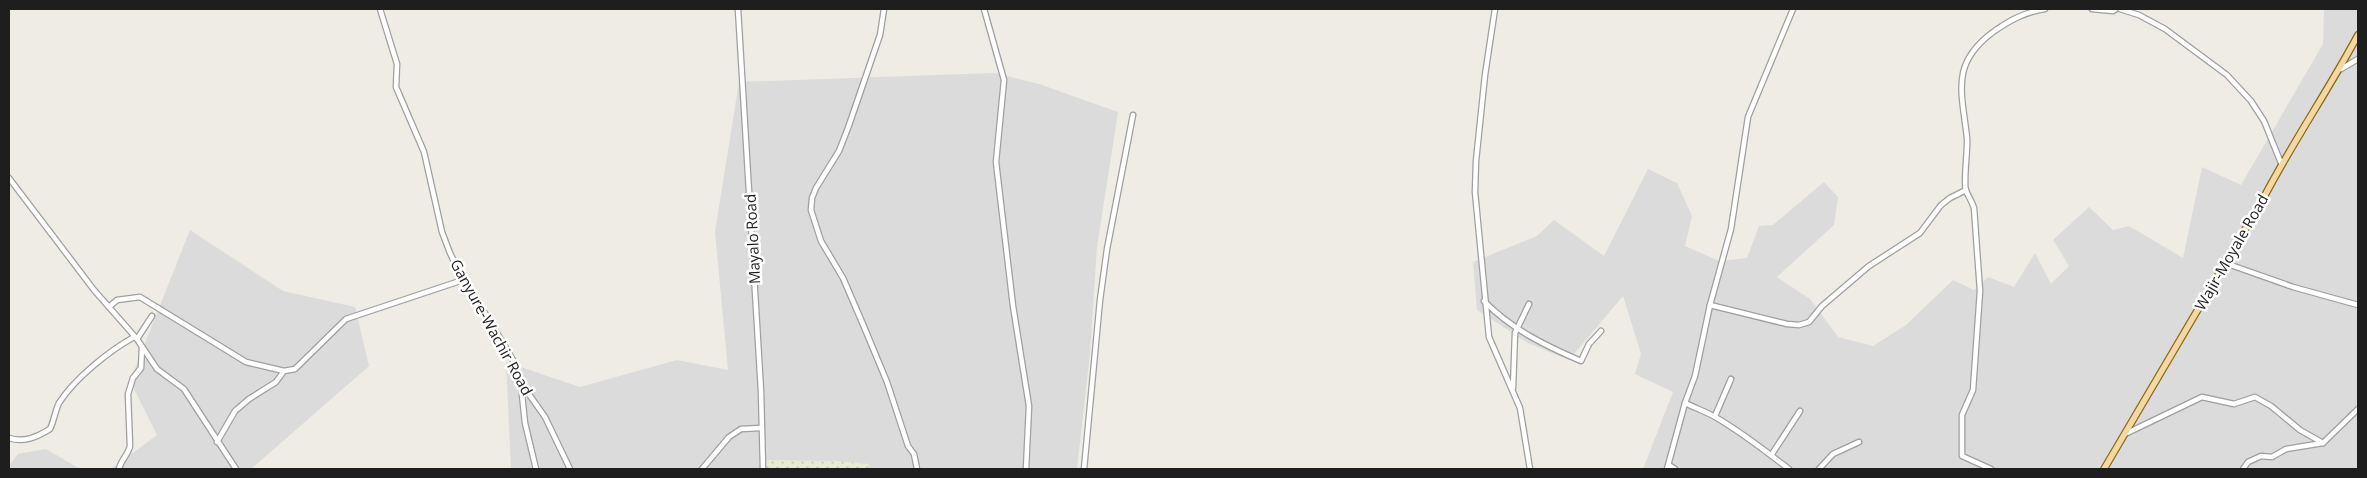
<svg xmlns="http://www.w3.org/2000/svg" width="2367" height="478" font-family="'Open Sans',sans-serif">
<style>
.residential{fill:#dcdbdb}
.farmland{fill:url(#farmland-dots)}
.lines{fill:none;stroke-linecap:round;stroke-linejoin:round}
.minor-casing{stroke:#9f9f9f;stroke-width:7}
.major-casing{stroke:#896b0e;stroke-width:8}
.minor{stroke:#fff;stroke-width:4.5}
.major{stroke:#f3d8a5;stroke-width:5.5}
.labels{text-anchor:middle;dominant-baseline:central;stroke-width:5;stroke-linejoin:round;paint-order:stroke}
.street-label{font-size:15px;fill:#1e1e1e;stroke:#fff}
</style>
<defs>
<pattern id="farmland-dots" width="8" height="8" patternUnits="userSpaceOnUse" patternTransform="scale(1.25)"><rect width="8" height="8" fill="#e7ebd2"/><path d="M2 2h.1M6 6h.1" fill="none" stroke="#c6c9b4" stroke-width="1.8" stroke-linecap="round"/></pattern>
</defs>
<rect width="100%" height="100%" fill="#eeece5"/>
<g class="residential">
<path d="M 2324,9 L 2358,9 L 2358,469 L 1643,469 L 1673,392 L 1635,374 L 1641,354 L 1623,296 L 1569,360 L 1528,343 L 1477,310 L 1473,262 L 1537,236 L 1554,220 L 1604,256 L 1648,169 L 1677,183 L 1692,216 L 1685,246 L 1719,261 L 1747,258 L 1759,226 L 1773,225 L 1824,182 L 1838,197 L 1834,225 L 1777,277 L 1810,299 L 1838,337 L 1873,346 L 1906,325 L 1953,280 L 1974,290 L 1988,277 L 2014,287 L 2035,253 L 2051,284 L 2069,266 L 2053,240 L 2089,207 L 2113,230 L 2129,226 L 2183,258 L 2202,167 L 2241,185 L 2323,44 Z"/>
<path d="M 994,73 L 1039,84 L 1118,112 L 1097,247 L 1090,353 L 1077,469 L 511,469 L 506,362 L 580,387 L 677,360 L 728,370 L 715,232 L 739,82 Z"/>
<path d="M 190,230 L 283,291 L 355,307 L 369,366 L 251,469 L 111,469 L 157,435 L 130,381 Z"/>
<path d="M 46,449 L 80,469 L 9,469 L 9,466 L 18,454 Z"/>
</g>
<path class="farmland" d="M 761,460 L 837,461 L 869,464 L 870,469 L 762,469 Z"/>
<g class="lines">
<defs>
<g id="minor">
<path d="M 380,9 L 397,64 L 396,87 L 424,152 L 442,232 L 450,253 L 463,280 L 490,321 L 514,362 L 521,383 L 545,417 L 570,469"/>
<path d="M 738,9 L 761,391 L 763,469"/>
<path d="M 884,9 L 880,35 L 848,128 L 839,151 L 816,188 L 812,198 L 811,210 L 821,241 L 843,278 L 862,322 L 887,382 L 908,446 L 914,454 L 917,469"/>
<path d="M 984,9 L 1004,80 L 996,162 L 1013,306 L 1029,406 L 1026,469"/>
<path d="M 1495,9 L 1485,75 L 1476,161 L 1475,192 L 1489,337 L 1520,408 L 1530,469"/>
<path d="M 2092,9 L 2113,11 L 2116,9"/>
<path d="M 2120,9 L 2139,15 L 2165,29 L 2227,75 L 2251,101 L 2264,121 L 2281,163"/>
<path d="M 2341,69 L 2358,59"/>
<path d="M 9,178 L 94,290 L 137,339 L 157,369 L 184,389 L 236,469"/>
<path d="M 2225,263 L 2293,287 L 2358,305"/>
<path d="M 1484,301 C 1511,329 1546,346 1581,361 L 1589,344 L 1601,331"/>
<path d="M 1710,305 L 1787,324 L 1799,325 L 1809,322 L 1822,306 L 1869,266 L 1920,233 L 1941,205 L 1950,198 L 1966,190"/>
<path d="M 109,307 L 117,300 L 140,297 L 246,362 L 284,371"/>
<path d="M 137,339 L 152,316"/>
<path d="M 521,385 L 525,423 L 536,469"/>
<path d="M 1513,388 L 1515,333 L 1529,304"/>
<path d="M 1685,403 C 1695,408 1707,412 1717,418 C 1741,432 1767,452 1789,469"/>
<path d="M 1715,416 L 1731,379"/>
<path d="M 2125,434 L 2202,397 L 2234,404 L 2255,397 L 2271,406 L 2300,430 L 2323,443"/>
<path d="M 9,438 C 24,443 37,437 50,429 C 54,421 55,411 59,403 C 75,378 109,351 134,337"/>
<path d="M 217,442 L 235,411 L 249,399 L 276,382 L 284,371 L 295,369 L 346,319 L 463,280"/>
<path d="M 1772,454 L 1800,411"/>
<path d="M 1669,465 L 1675,469"/>
<path d="M 119,469 C 121,460 128,455 130,446 L 128,394 L 133,378 L 141,368 L 142,347"/>
<path d="M 702,469 L 729,437 L 741,429 L 761,428"/>
<path d="M 1084,469 L 1100,300 L 1107,249 L 1133,115"/>
<path d="M 1667,469 L 1685,403 L 1695,376 L 1710,305 L 1731,229 L 1748,117 L 1793,9"/>
<path d="M 1819,469 L 1833,454 L 1859,442"/>
<path d="M 1991,469 L 1962,456 L 1962,415 L 1973,390 L 1980,291 L 1974,208 C 1972,202 1969,197 1966,191 C 1963,182 1968,150 1967,138 C 1962,92 1950,64 1993,32 C 2010,20 2025,12 2045,9"/>
<path d="M 2243,469 L 2248,462 L 2261,456 L 2272,457 L 2286,449 L 2323,443 L 2358,409"/>
</g>
<path id="major" d="M 2104,469 L 2263,199 C 2292,143 2328,91 2358,35"/>
</defs>
<use href="#minor" class="minor-casing"/>
<use href="#major" class="major-casing"/>
<use href="#minor" class="minor"/>
<use href="#major" class="major"/>
</g>
<g class="labels">
<g class="street-label">
<text transform="translate(752 239) rotate(-93)">Mayalo Road</text>
<text transform="translate(2231 252) rotate(-60)">Wajir-Moyale Road</text>
<text transform="translate(492 327) rotate(61)">Ganyure-Wachir Road</text>
</g>
</g>
<rect width="2367" height="478" fill="none" stroke="#1e1e1e" stroke-width="20"/>
</svg>
